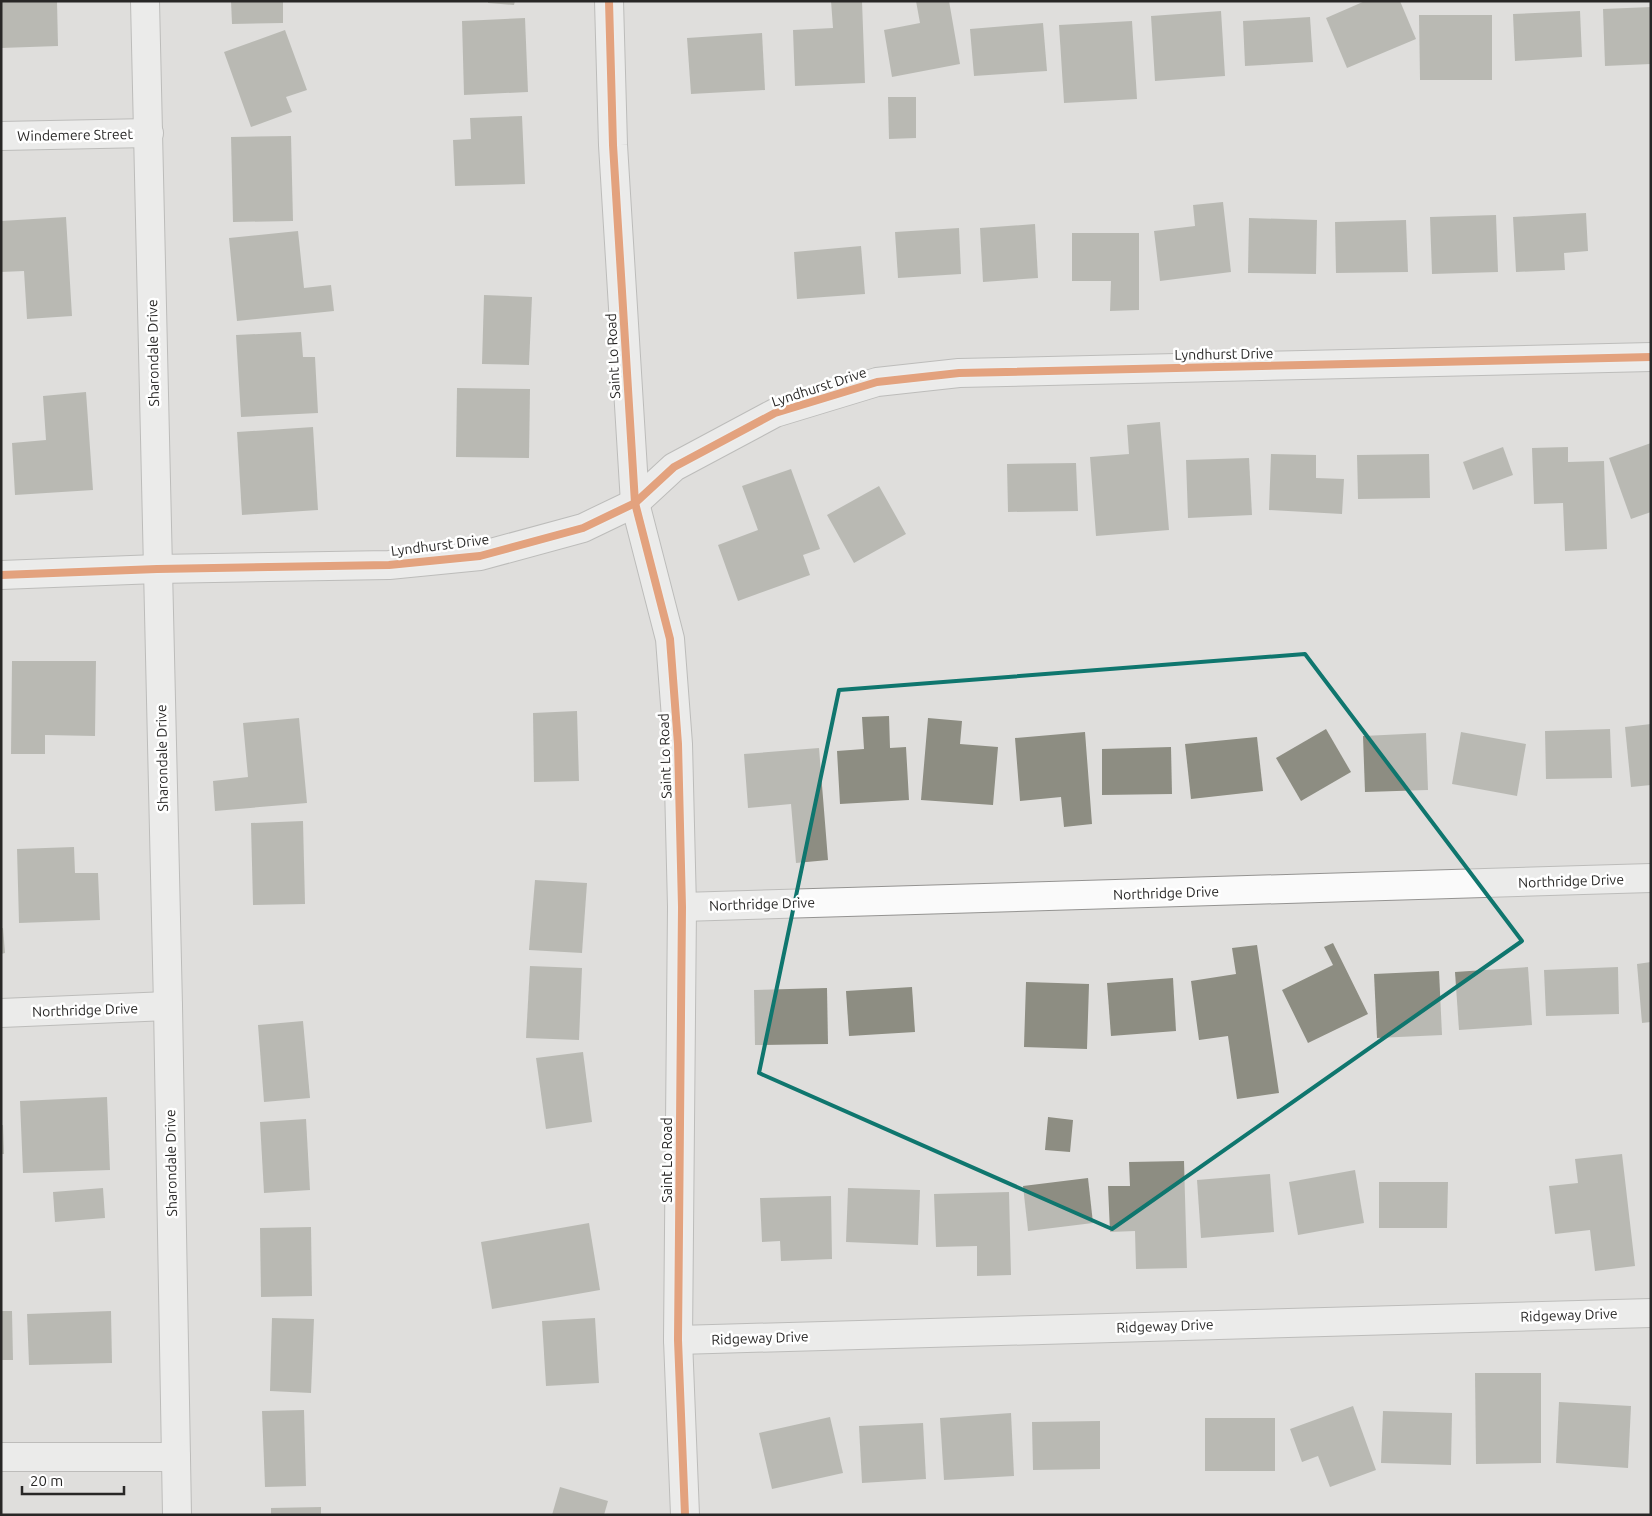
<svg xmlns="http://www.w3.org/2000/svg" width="1652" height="1516" font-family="Ubuntu,sans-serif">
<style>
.building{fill:#8d8d82}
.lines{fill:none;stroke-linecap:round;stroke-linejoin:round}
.street-casing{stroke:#949391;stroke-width:30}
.street{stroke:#fafafa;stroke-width:28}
.cycleway-casing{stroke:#fff;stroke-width:11}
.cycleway{stroke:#e8590c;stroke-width:8}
.marked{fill:none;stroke:#0f766e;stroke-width:4;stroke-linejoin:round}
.labels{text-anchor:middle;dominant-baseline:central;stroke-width:5;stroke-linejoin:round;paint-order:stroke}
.street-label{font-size:14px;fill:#282726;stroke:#fff}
</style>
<rect width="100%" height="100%" fill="#dfdedc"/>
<g class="building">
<path d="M 1,1 L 57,1 L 58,46 L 1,48 Z"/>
<path d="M 231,1 L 283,1 L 283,23 L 232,24 Z"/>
<path d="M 488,1 L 515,1 L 514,5 L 488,3 Z"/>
<path d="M 831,1 L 862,1 L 865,83 L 795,86 L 793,30 L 833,28 Z"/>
<path d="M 916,1 L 949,1 L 960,64 L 892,77 L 884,30 L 920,23 Z"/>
<path d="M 1365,1 L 1400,1 L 1416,39 L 1347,68 L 1326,18 Z"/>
<path d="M 1651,7 L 1651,64 L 1605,66 L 1603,9 Z"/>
<path d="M 1221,11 L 1225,76 L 1155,81 L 1151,16 Z"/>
<path d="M 1580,11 L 1582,57 L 1515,61 L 1513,14 Z"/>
<path d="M 1419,15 L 1492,15 L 1492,80 L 1420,80 Z"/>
<path d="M 1310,17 L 1313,62 L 1245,66 L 1243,21 Z"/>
<path d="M 525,18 L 528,92 L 464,95 L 462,21 Z"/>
<path d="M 1132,21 L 1137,99 L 1064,103 L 1059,25 Z"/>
<path d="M 1043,23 L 1047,71 L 974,76 L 970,29 Z"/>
<path d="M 285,30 L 307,90 L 286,97 L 292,112 L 251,127 L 224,52 Z"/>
<path d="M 762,33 L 765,90 L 691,94 L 687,38 Z"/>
<path d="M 888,97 L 916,97 L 916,138 L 889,139 Z"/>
<path d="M 522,116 L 525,184 L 455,186 L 453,140 L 471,139 L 470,118 Z"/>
<path d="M 291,136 L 293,221 L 233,222 L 231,137 Z"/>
<path d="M 1223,202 L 1231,272 L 1160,281 L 1154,231 L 1195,226 L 1193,205 Z"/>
<path d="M 1586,213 L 1588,251 L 1564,253 L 1565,270 L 1516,272 L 1513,217 Z"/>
<path d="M 1496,215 L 1498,272 L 1432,274 L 1430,217 Z"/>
<path d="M 66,217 L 72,316 L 27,319 L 24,271 L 1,272 L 1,221 Z"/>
<path d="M 1249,218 L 1317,220 L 1316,274 L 1248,273 Z"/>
<path d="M 1406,220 L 1408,272 L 1336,273 L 1335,222 Z"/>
<path d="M 1035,224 L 1038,278 L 983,282 L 980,228 Z"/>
<path d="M 959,228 L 961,274 L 898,278 L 895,232 Z"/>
<path d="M 298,231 L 304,288 L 331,285 L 334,311 L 237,321 L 229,238 Z"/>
<path d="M 1072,233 L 1139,233 L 1139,310 L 1110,311 L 1111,281 L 1072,281 Z"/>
<path d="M 861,246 L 865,294 L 797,299 L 794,252 Z"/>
<path d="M 484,295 L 532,297 L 529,365 L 482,364 Z"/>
<path d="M 301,332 L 303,357 L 315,357 L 318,413 L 241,417 L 236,335 Z"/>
<path d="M 457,388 L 530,389 L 529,458 L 456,457 Z"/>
<path d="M 86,392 L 93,490 L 15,495 L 12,443 L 46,440 L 43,396 Z"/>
<path d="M 1160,422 L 1169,530 L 1096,536 L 1090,457 L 1129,454 L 1127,425 Z"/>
<path d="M 313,427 L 318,510 L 242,515 L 237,432 Z"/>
<path d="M 1651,443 L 1651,512 L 1631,519 L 1609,458 Z"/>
<path d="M 1503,447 L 1513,475 L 1473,490 L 1463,462 Z"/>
<path d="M 1568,447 L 1568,462 L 1604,461 L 1607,549 L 1565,551 L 1563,503 L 1534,504 L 1532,448 Z"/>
<path d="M 1271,454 L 1316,455 L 1316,478 L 1344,479 L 1342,514 L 1269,510 Z"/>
<path d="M 1429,454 L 1430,498 L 1358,499 L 1357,455 Z"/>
<path d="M 1249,458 L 1252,515 L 1188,518 L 1186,460 Z"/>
<path d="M 1076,463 L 1078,511 L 1008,512 L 1007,464 Z"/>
<path d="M 791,469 L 820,549 L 803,555 L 810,575 L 738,601 L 718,545 L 758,530 L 742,486 Z"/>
<path d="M 879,486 L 906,534 L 854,563 L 827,515 Z"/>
<path d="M 12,661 L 96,661 L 95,736 L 45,735 L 45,754 L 11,754 Z"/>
<path d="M 577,711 L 579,781 L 534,782 L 533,713 Z"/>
<path d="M 889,716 L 890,748 L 906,747 L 909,800 L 840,804 L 837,751 L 864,749 L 862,717 Z"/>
<path d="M 299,718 L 307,803 L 215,811 L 213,781 L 248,777 L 243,723 Z"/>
<path d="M 928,718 L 962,721 L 960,744 L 998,747 L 993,805 L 921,800 Z"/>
<path d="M 1651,724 L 1651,785 L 1631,787 L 1625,727 Z"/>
<path d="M 1326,729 L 1351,772 L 1301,801 L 1276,758 Z"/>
<path d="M 1610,729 L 1612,778 L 1546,779 L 1545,731 Z"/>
<path d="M 1085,732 L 1092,824 L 1064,827 L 1061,797 L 1020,801 L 1015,738 Z"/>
<path d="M 1461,732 L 1526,744 L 1517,796 L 1452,784 Z"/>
<path d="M 1426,733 L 1428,790 L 1365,792 L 1363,736 Z"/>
<path d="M 1257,737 L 1263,791 L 1191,799 L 1185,744 Z"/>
<path d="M 1171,747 L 1172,794 L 1102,795 L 1102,749 Z"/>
<path d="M 819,748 L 828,860 L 796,863 L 791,804 L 748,808 L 744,754 Z"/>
<path d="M 303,821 L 305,904 L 253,905 L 251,823 Z"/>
<path d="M 74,847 L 75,873 L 98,873 L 100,920 L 19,923 L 17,849 Z"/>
<path d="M 535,880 L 587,883 L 582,953 L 529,950 Z"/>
<path d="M 1,928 L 3,928 L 5,953 L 1,954 Z"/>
<path d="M 1333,943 L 1368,1014 L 1308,1043 L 1282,990 L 1333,965 L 1324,947 Z"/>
<path d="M 1257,945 L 1279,1093 L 1237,1099 L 1228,1036 L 1199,1040 L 1191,981 L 1236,974 L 1232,948 Z"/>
<path d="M 1651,962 L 1651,1022 L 1642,1023 L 1637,964 Z"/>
<path d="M 530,966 L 582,968 L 579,1040 L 526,1038 Z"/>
<path d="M 1528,967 L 1532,1025 L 1459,1030 L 1455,972 Z"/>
<path d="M 1618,967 L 1619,1014 L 1546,1016 L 1544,970 Z"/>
<path d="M 1439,971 L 1442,1035 L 1377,1038 L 1374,974 Z"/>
<path d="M 1173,978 L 1176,1031 L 1111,1036 L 1107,983 Z"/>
<path d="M 1026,982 L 1089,984 L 1087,1049 L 1024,1047 Z"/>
<path d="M 912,987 L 915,1032 L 849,1036 L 846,991 Z"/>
<path d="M 827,988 L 828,1044 L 755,1045 L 754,990 Z"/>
<path d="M 303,1021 L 310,1098 L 264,1102 L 258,1025 Z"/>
<path d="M 583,1052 L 592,1122 L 546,1129 L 536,1058 Z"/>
<path d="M 107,1097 L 110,1170 L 23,1173 L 20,1101 Z"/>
<path d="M 1048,1117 L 1073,1120 L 1070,1152 L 1045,1150 Z"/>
<path d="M 306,1119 L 310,1190 L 264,1193 L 260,1122 Z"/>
<path d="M 1,1125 L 3,1125 L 4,1154 L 1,1154 Z"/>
<path d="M 1622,1154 L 1635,1266 L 1595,1271 L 1590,1230 L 1555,1234 L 1549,1186 L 1578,1183 L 1575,1159 Z"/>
<path d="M 1184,1161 L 1187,1268 L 1136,1269 L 1135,1231 L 1110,1232 L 1108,1186 L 1130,1186 L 1129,1162 Z"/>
<path d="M 1355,1170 L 1364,1223 L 1298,1235 L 1289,1182 Z"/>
<path d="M 1270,1174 L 1274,1232 L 1201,1238 L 1197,1180 Z"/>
<path d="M 1088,1178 L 1093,1223 L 1028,1231 L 1023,1186 Z"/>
<path d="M 1379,1182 L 1448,1182 L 1447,1228 L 1379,1228 Z"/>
<path d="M 103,1188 L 105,1218 L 55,1222 L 53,1192 Z"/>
<path d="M 848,1188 L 920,1190 L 918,1245 L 846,1242 Z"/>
<path d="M 1009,1192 L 1011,1275 L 977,1276 L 977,1246 L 936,1247 L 934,1194 Z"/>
<path d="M 831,1196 L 832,1259 L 781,1261 L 780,1241 L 762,1242 L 760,1198 Z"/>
<path d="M 589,1223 L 600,1290 L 492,1309 L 481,1242 Z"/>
<path d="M 311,1227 L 312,1296 L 261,1297 L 260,1228 Z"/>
<path d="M 1,1311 L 12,1311 L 13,1360 L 1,1360 Z"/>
<path d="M 111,1311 L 112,1363 L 29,1365 L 27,1314 Z"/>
<path d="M 272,1318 L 314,1319 L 311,1393 L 270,1391 Z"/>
<path d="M 595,1318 L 599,1383 L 546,1386 L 542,1321 Z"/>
<path d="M 1475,1373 L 1541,1373 L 1541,1463 L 1476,1464 Z"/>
<path d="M 1559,1402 L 1631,1406 L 1628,1468 L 1556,1463 Z"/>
<path d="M 1353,1406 L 1376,1470 L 1330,1487 L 1318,1456 L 1302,1462 L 1290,1429 Z"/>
<path d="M 304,1410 L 306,1486 L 265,1487 L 262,1411 Z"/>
<path d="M 1383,1411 L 1452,1413 L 1451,1465 L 1381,1463 Z"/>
<path d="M 1011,1413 L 1014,1476 L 944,1480 L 940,1418 Z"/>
<path d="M 830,1417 L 843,1473 L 772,1489 L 759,1433 Z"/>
<rect x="1205" y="1418" width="70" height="53"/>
<path d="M 1100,1421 L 1100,1469 L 1033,1470 L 1032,1422 Z"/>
<path d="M 923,1423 L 926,1479 L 862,1483 L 859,1426 Z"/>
<path d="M 560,1487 L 608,1501 L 604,1515 L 552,1515 Z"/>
<path d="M 321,1507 L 321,1515 L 271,1515 L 271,1508 Z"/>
</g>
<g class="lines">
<defs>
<g id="street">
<path d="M 145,1 L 168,1006 L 177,1515"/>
<path d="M 609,1 L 613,145 L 635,503 L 670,639 L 678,744 L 682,907 L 678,1340 L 685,1515"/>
<path d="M 1,136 L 149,133"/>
<path d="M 1,575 L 157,569 L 389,565 L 480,556 L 583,528 L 635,503 L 674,467 L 775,413 L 877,382 L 959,373 L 1651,357"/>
<path d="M 682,907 L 1651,878"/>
<path d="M 1,1013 L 168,1006"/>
<path d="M 678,1340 L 1651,1313"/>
<path d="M 1,1457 L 176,1457"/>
</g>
</defs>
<use href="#street" class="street-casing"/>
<use href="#street" class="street"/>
<defs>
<g id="cycleway">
<path d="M 609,1 L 613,145 L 635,503 L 670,639 L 678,744 L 682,907 L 678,1340 L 685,1515"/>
<path d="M 1,575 L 157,569 L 389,565 L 480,556 L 583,528 L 635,503 L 674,467 L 775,413 L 877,382 L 959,373 L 1651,357"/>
</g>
</defs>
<use href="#cycleway" class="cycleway-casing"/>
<use href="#cycleway" class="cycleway"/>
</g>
<path d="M0 0H1652V1516H0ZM 1305,654 L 1522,941 L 1112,1229 L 759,1073 L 839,690 Z" fill="#dfdedc" fill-opacity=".55" fill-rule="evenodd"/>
<path class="marked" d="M 1305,654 L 1522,941 L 1112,1229 L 759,1073 L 839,690 Z"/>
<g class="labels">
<g class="street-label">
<text transform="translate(75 135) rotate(-1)">Windemere Street</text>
<text transform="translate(153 353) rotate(-91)">Sharondale Drive</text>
<text transform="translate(1224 354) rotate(-1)">Lyndhurst Drive</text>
<text transform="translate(613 356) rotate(-93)">Saint Lo Road</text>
<text transform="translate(819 387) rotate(-18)">Lyndhurst Drive</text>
<text transform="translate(440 545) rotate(-7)">Lyndhurst Drive</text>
<text transform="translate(665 756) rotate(-92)">Saint Lo Road</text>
<text transform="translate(162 758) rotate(-91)">Sharondale Drive</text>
<text transform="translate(1571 881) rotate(-2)">Northridge Drive</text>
<text transform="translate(1166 893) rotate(-2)">Northridge Drive</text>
<text transform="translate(762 904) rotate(-2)">Northridge Drive</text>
<text transform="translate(85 1010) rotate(-2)">Northridge Drive</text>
<text transform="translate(667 1160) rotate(-90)">Saint Lo Road</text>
<text transform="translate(171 1163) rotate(-91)">Sharondale Drive</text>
<text transform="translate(1569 1315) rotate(-2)">Ridgeway Drive</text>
<text transform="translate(1165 1326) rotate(-2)">Ridgeway Drive</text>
<text transform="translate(760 1338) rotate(-2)">Ridgeway Drive</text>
</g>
</g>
<rect width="1652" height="1516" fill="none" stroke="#282726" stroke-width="5"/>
<path d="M22 1486v8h102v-8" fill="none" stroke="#282726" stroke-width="2.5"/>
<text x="30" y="1486" font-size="15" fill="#282726" stroke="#ffffff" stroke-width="4" paint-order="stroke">20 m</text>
</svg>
